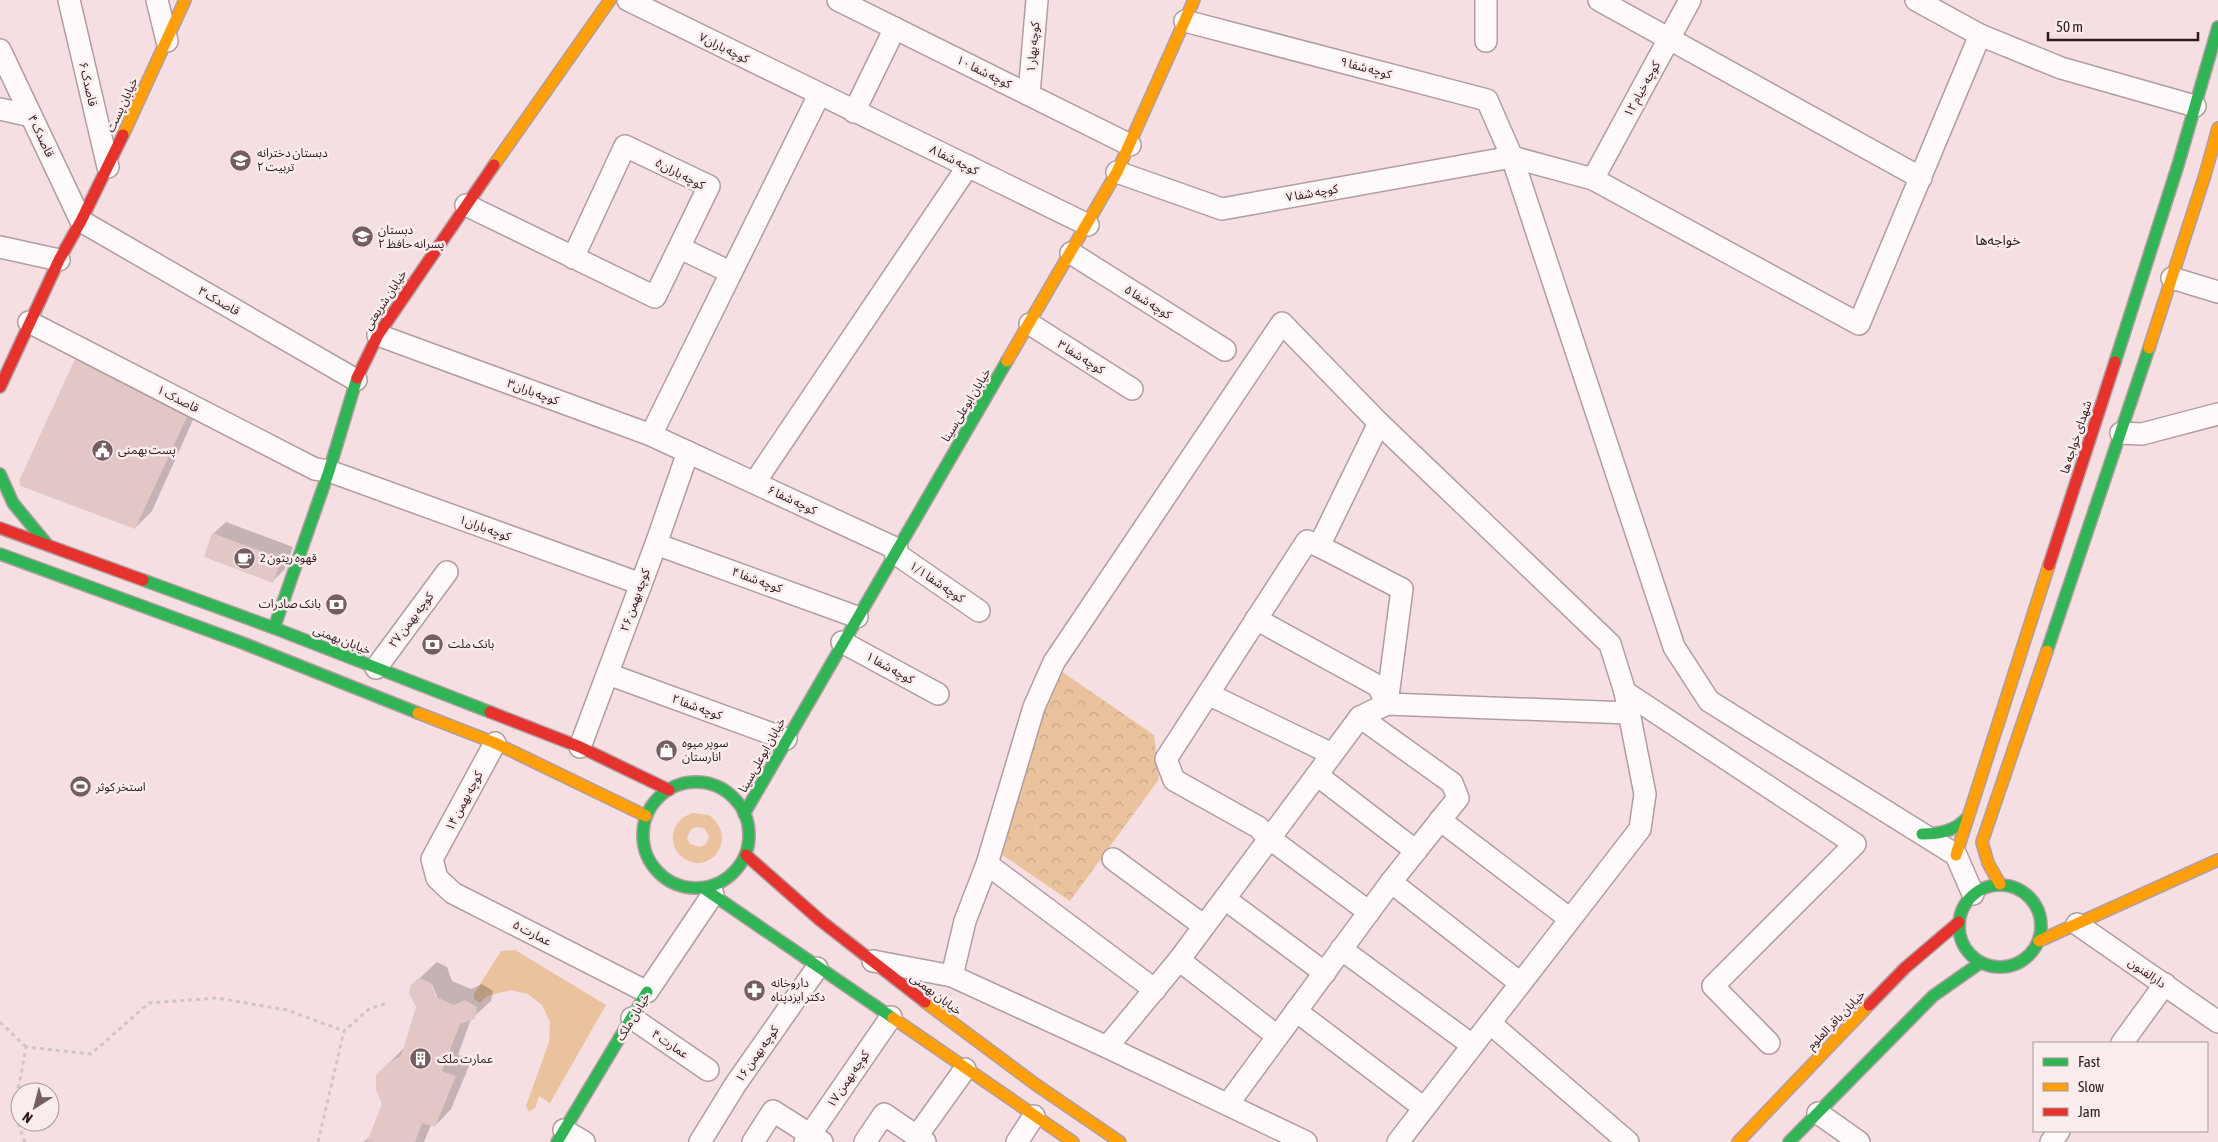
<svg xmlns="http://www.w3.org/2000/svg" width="2218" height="1142" font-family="'Asap Condensed','Noto Sans Arabic',sans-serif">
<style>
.grass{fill:#eac29d;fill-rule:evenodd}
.park{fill:url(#park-crowns)}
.shadow{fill:#0003;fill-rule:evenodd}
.building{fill:#e3c7c6}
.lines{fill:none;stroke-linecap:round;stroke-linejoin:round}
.street-casing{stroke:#b19da0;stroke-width:24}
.fast-casing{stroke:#b19da0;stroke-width:14}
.slow-casing{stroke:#b19da0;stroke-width:14}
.jam-casing{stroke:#b19da0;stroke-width:14}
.path{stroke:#cfc5c7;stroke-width:3;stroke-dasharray:4 4;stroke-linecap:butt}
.street{stroke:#fefafb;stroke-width:21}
.fast{stroke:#30b455;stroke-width:11}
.slow{stroke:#ff9f0a;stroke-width:11}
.jam{stroke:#e5322d;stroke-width:11}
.labels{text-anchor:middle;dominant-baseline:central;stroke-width:5;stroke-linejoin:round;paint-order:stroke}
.street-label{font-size:12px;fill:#30191c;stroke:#f9eced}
.poi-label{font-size:12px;fill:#30191c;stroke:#f9eced;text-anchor:start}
.neighbourhood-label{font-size:14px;fill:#30191c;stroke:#f9eced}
</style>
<defs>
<pattern id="park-crowns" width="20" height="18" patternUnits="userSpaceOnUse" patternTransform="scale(1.25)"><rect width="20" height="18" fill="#eac29d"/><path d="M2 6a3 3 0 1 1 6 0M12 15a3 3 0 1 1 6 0" fill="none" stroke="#c9a687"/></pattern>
</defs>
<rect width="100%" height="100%" fill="#f5dfe2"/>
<g class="grass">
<path d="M 692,813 L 709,815 C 741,840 707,879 681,856 C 675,851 672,843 673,835 C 674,824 682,817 692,813 ZM 697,827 L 704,828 L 709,836 L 706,844 L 700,847 L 690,844 L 687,838 L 691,829 Z"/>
<path d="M 515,950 L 606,1005 L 550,1103 L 539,1096 L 535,1108 L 529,1112 L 526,1106 L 549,1042 L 550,1022 L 542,1005 L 528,994 L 511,990 L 487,996 L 480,1003 L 474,999 L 474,994 L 501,951 Z"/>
</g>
<path class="park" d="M 1061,671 L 1154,735 L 1159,779 L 1070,901 L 998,852 L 1045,707 Z"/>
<g class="shadow">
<path d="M 92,344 L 202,400 L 152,511 L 135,528 L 76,360 Z"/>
<path d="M 226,522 L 293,547 L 285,569 L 273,581 L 213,534 Z"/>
<path d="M 437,962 L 447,967 L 452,981 L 471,989 L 482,984 L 493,991 L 491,1001 L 471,1019 L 458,1055 L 472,1059 L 451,1109 L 435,1126 L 431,1125 L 424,1142 L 363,1142 L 370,1137 L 383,1103 L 388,1064 L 405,1047 L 417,1007 L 412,985 ZM 432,984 L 439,1002 L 437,1003 L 432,990 Z"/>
</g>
<g class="building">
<path d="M 75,359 L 187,417 L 135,529 L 21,486 L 19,481 Z"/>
<path d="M 212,533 L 282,559 L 273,583 L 204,557 Z"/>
<path d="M 419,978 L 431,983 L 436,997 L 454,1005 L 465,1000 L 477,1007 L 475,1019 L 460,1024 L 442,1071 L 456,1076 L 435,1127 L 422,1123 L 415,1142 L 367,1142 L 382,1104 L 376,1090 L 376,1075 L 388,1063 L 401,1056 L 416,1007 L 409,994 L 411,984 Z"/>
</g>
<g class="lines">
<defs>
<g id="street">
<path d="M 69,0 L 108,167"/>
<path d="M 157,0 L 167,41"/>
<path d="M 628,0 L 1088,225"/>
<path d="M 838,0 L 1130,145"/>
<path d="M 1486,0 L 1486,41"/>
<path d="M 1599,0 L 1921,178"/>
<path d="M 1916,0 L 1980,35 L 2061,68 L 2195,106"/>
<path d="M 1185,21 L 1487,100 L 1512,157 L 1674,647 L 1709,701 L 1956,855 L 1973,894"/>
<path d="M 0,50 L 81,221 L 356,380"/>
<path d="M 1029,94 L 1037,0"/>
<path d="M 0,109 L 31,116"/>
<path d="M 854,112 L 895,28"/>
<path d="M 1117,172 L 1222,209 L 1512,157 L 1593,179 L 1859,324 L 1980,35"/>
<path d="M 1593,179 L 1690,0"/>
<path d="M 466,205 L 655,297 L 709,186 L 625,146 L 573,258"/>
<path d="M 0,247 L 59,260"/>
<path d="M 680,248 L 730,272"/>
<path d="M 1071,253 L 1225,350"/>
<path d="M 2172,278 L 2218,292"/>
<path d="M 29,322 L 315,469 L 329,471 L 641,584"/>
<path d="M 1030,324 L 1132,389"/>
<path d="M 378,335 L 651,435 L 897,549"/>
<path d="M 2121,433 L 2142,434 L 2218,414"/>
<path d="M 651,435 L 819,95"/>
<path d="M 755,482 L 968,166"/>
<path d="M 656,544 L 857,617"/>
<path d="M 1319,546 L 1402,589 L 1387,704"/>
<path d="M 895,553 L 979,611"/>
<path d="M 1256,619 L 1378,686 L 1387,704"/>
<path d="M 842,642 L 938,694"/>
<path d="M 376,668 L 447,572"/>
<path d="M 608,674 L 786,739"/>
<path d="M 1625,692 L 1855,844 L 1713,986 L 1769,1043"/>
<path d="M 1208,694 L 1332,754"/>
<path d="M 495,743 L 432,859 L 437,878 L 453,893 L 647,992 L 713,894"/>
<path d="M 580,747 L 656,544 L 688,452"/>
<path d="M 1317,775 L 1416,851"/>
<path d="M 1440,820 L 1570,919"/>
<path d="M 1113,859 L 1204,926"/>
<path d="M 987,864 L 1155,990"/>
<path d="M 1391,882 L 1520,983"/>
<path d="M 1225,899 L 1325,973"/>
<path d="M 1369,912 L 1269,838 L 1258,827 L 1174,780 L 1166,759 L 1307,541 L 1319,546 L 1379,423"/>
<path d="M 2077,924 L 2218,1022"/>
<path d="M 1341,949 L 1472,1045"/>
<path d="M 1179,960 L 1277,1036"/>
<path d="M 873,961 L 952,976 L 1107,1047 L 1306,1142"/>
<path d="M 952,976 L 965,921 L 987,864 L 1034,707 L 1054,662 L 1282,323 L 1379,423 L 1610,644 L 1625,692 L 1645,794 L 1640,829 L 1398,1142"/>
<path d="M 1296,1011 L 1424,1108"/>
<path d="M 632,1018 L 708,1070"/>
<path d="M 1490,1023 L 1628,1142"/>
<path d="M 2122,1043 L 2165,984"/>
<path d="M 1107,1047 L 1179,960 L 1360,717 L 1387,704 L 1629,713"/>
<path d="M 1228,1104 L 1391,882 L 1458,798 L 1452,783 L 1360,717"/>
<path d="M 1818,1113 L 1859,1142"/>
<path d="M 564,1130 L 584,1142"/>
<path d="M 917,1136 L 965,1069"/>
<path d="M 700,1142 L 735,1085 L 817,968"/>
<path d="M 753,1142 L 773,1111 L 822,1142"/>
<path d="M 805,1142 L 891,1017"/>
<path d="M 865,1142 L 884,1114 L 925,1142"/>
<path d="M 1017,1142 L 1034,1116"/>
<path d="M 2051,1142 L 2059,1131"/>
</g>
<g id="fast">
<path d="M 2115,362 L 2178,165 L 2218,27"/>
<path d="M 0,474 L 13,503 L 46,543"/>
<path d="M 0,554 L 240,642 L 418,713"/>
<path d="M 143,580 L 274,628 L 490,712"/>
<path d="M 274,628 L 329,471 L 357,378"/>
<path d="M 2047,651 L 2149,348"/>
<circle cx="696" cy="835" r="53"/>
<path d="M 744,814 L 1007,361"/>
<path d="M 1922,834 C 1941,834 1955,831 1968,817"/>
<circle cx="2000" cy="926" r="41"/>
<path d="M 703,888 L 893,1018"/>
<path d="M 557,1142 L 647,992"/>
<path d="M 1789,1142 L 1933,996 L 1980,963"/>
</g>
<g id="slow">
<path d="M 123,135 L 185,0"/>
<path d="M 494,165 L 610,0"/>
<path d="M 2149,348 L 2205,175 L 2218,128"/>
<path d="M 1007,361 L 1117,172 L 1194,0"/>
<path d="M 418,713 L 495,743 L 646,816"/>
<path d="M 1956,855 L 2049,565"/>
<path d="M 2000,884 L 1988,863 L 1982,842 L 2047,651"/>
<path d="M 2039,941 L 2218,860"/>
<path d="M 925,1002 L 1035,1084 L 1120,1142"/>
<path d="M 893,1018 L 1073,1142"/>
<path d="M 1738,1142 L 1869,1005"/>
</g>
<g id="jam">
<path d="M 357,378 L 378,335 L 494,165"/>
<path d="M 0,387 L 59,260 L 81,221 L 123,135"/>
<path d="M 0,528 L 143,580"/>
<path d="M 2049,565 L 2115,362"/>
<path d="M 490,712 L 580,747 L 669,790"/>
<path d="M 746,855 L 821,921 L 925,1002"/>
<path d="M 1869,1005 L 1905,968 L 1959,922"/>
</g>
</defs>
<use href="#street" class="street-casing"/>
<use href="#fast" class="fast-casing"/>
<use href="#slow" class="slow-casing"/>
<use href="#jam" class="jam-casing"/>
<g class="path">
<path d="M 0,1022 L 26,1047"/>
<path d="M 25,1142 L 14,1112 L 26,1047 L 91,1054 L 149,1003 L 217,998 L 287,1010 L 344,1031"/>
<path d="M 318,1142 L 344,1031 L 369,1009 L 387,1003"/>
</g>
<use href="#street" class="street"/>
<use href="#fast" class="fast"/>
<use href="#slow" class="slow"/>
<use href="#jam" class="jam"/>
</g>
<defs>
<symbol id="school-disc" viewBox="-11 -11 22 22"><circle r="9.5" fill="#755e61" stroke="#f9eced"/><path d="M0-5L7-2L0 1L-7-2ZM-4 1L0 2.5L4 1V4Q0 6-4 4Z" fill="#fff"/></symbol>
<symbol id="civic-disc" viewBox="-11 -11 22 22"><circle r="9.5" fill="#755e61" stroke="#f9eced"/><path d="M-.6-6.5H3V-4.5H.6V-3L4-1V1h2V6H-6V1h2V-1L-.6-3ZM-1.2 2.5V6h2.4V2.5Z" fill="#fff"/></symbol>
<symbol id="cafe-disc" viewBox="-11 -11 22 22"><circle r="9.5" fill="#755e61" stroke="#f9eced"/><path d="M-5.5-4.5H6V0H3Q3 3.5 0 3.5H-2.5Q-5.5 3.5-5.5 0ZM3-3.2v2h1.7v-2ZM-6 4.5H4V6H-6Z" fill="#fff"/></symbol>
<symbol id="bank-disc" viewBox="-11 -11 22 22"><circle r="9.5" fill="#755e61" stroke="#f9eced"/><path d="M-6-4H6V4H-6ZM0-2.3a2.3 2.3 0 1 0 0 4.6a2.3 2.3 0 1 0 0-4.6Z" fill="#fff"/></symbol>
<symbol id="shop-disc" viewBox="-11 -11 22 22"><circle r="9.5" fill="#755e61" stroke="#f9eced"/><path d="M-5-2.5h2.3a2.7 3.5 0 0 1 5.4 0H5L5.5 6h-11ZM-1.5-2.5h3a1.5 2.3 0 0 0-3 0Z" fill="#fff"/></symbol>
<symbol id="stadium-disc" viewBox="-11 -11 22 22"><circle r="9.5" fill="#755e61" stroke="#f9eced"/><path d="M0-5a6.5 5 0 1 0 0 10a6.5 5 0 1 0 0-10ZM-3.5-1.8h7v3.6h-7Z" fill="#fff"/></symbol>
<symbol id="pharmacy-disc" viewBox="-11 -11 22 22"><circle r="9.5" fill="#755e61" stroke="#f9eced"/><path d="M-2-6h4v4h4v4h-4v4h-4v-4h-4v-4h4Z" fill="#fff"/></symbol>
<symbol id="building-disc" viewBox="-11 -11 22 22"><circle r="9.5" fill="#755e61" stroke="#f9eced"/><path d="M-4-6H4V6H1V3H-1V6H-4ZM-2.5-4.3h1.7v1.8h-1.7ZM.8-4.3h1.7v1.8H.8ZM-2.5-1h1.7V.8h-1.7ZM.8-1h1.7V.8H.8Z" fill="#fff"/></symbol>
</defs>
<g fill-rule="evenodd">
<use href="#school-disc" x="228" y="148" width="25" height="25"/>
<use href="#school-disc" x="350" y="224" width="25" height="25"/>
<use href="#civic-disc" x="90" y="438" width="25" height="25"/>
<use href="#cafe-disc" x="232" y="546" width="25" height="25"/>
<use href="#bank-disc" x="324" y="592" width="25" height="25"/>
<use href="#bank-disc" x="420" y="632" width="25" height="25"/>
<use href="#shop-disc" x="654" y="738" width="25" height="25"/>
<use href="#stadium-disc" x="68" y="774" width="25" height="25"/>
<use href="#pharmacy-disc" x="742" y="978" width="25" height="25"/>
<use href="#building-disc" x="408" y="1046" width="25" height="25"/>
</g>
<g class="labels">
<g class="street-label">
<text transform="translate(1033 47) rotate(-85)">کوچه بهار ۱</text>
<text transform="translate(724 48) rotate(26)">کوچه باران۷</text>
<text transform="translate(1366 68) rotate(15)">کوچه شفا ۹</text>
<text transform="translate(984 72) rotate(26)">کوچه شفا ۱۰</text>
<text transform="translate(88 84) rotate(77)">قاصدک ۶</text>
<text transform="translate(1642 89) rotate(-61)">کوچه خیام ۱۲</text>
<text transform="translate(122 105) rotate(-65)">خیابان پست</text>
<text transform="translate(41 136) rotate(65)">قاصدک ۴</text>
<text transform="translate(954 160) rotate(26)">کوچه شفا ۸</text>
<text transform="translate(680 174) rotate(27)">کوچه باران۵</text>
<text transform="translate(1312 193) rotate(-10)">کوچه شفا ۷</text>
<text transform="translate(385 300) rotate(-57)">خیابان شریعتی</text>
<text transform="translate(219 301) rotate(30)">قاصدک ۳</text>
<text transform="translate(1148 302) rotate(32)">کوچه شفا ۵</text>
<text transform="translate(1081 357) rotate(32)">کوچه شفا ۳</text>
<text transform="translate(533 392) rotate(20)">کوچه باران۳</text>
<text transform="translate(178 399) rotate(27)">قاصدک ۱</text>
<text transform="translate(966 405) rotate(-59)">خیابان ابوعلی‌سینا</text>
<text transform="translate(2076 437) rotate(-72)">شهدای خواجه ها</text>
<text transform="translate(792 500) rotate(25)">کوچه شفا ۶</text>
<text transform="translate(485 528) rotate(20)">کوچه باران۱</text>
<text transform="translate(757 580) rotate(20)">کوچه شفا ۴</text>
<text transform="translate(937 582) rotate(34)">کوچه شفا ۱/۱</text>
<text transform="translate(635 600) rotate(-70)">کوچه بهمن ۲۶</text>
<text transform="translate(411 620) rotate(-53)">کوچه بهمن ۲۷</text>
<text transform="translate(342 640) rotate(21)">خیابان بهمنی</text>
<text transform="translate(890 668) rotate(29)">کوچه شفا ۱</text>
<text transform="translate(697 707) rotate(20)">کوچه شفا ۲</text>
<text transform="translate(762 755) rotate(-61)">خیابان ابوعلی‌سینا</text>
<text transform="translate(464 801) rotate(-62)">کوچه بهمن ۱۴</text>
<text transform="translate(532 933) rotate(27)">عمارت ۵</text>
<text transform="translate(2147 973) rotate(35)">دارالفنون</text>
<text transform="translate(936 994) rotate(37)">خیابان بهمنی</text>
<text transform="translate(633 1017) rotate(-59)">خیابان ملک</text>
<text transform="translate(1836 1020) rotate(-46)">خیابان باقر العلوم</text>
<text transform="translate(670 1044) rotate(34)">عمارت ۴</text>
<text transform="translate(757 1054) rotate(-55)">کوچه بهمن ۱۶</text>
<text transform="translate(848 1079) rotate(-56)">کوچه بهمن ۱۷</text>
</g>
<g class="poi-label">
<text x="257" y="153">دبستان دخترانه<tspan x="257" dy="14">تربیت ۲</tspan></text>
<text x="378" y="230">دبستان<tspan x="378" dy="14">پسرانه حافظ ۲</tspan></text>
<text x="118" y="450">پست بهمنی</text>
<text x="260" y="558">قهوه ریتون 2</text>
<text x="321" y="604" text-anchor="end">بانک صادرات</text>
<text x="448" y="644">بانک ملت</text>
<text x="682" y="743">سوپر میوه<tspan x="682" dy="14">انارستان</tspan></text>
<text x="96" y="787">استخر کوثر</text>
<text x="771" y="983">داروخانه<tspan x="771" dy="14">دکتر ایزدپناه</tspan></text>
<text x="437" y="1059">عمارت ملک</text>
</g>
<g class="neighbourhood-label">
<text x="1998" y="240">خواجه‌ها</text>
</g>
</g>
<rect x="2033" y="1042" width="175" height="90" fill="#f9eced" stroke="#a99899"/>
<rect x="2043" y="1058" width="25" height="8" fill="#30b455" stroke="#a99899"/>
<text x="2078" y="1067" font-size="15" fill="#30191c">Fast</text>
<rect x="2043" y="1083" width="25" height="8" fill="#ff9f0a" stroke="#a99899"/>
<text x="2078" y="1092" font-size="15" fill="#30191c">Slow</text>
<rect x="2043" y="1108" width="25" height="8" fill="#e5322d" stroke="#a99899"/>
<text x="2078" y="1117" font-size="15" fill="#30191c">Jam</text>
<g transform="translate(35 1107) rotate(216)"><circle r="24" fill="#f9eced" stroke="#a99899"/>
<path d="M0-4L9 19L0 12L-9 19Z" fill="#755e61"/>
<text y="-8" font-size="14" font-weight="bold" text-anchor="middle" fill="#30191c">N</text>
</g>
<path d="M2048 32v8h150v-8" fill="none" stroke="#30191c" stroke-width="2.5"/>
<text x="2056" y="32" font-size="15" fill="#30191c" stroke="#f9eced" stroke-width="4" paint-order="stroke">50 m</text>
</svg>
